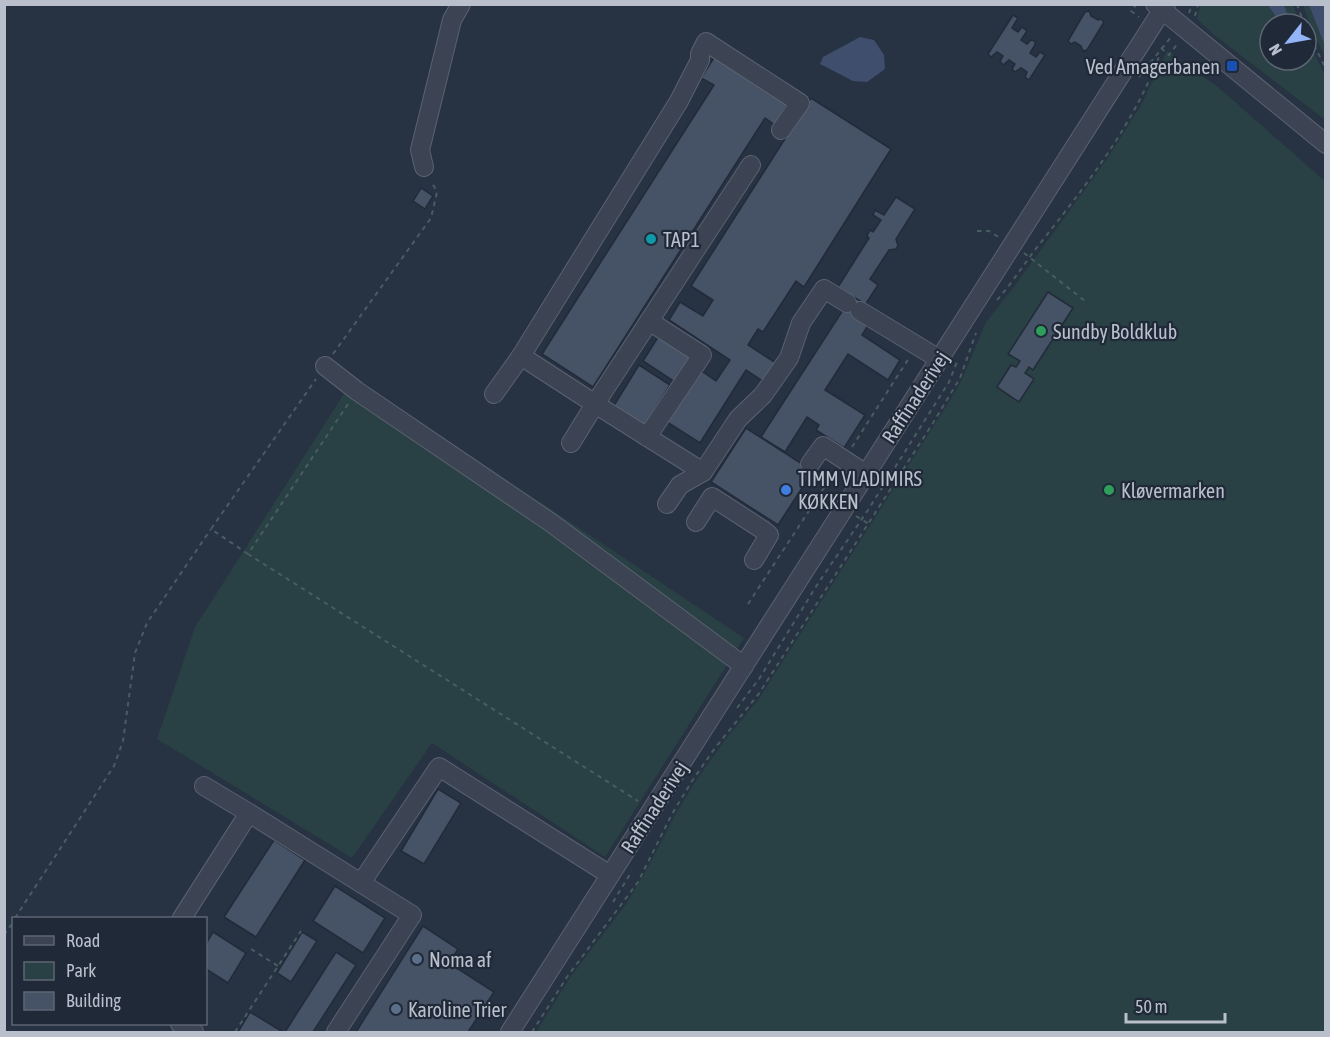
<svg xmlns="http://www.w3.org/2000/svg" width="1330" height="1037" font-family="'Asap Condensed',sans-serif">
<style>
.green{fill:#294044}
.water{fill:#3e4e6c}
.building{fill:#465265;stroke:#222b3a;stroke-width:1.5}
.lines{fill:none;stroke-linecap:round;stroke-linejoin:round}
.minor-casing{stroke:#5a6270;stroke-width:20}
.path{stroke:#485d60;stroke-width:2;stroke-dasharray:4.5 4.5;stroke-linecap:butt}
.minor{stroke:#3c4453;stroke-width:18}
.transit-dot{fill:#1a4fb4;stroke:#202938;stroke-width:2}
.culture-dot{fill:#0f9aa8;stroke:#202938;stroke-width:2}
.leisure-dot{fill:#2e9e5b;stroke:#202938;stroke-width:2}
.shop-dot{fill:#3f7fe0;stroke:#202938;stroke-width:2}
.service-dot{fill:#5c6f8a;stroke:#202938;stroke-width:2}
.labels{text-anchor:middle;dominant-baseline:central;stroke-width:4.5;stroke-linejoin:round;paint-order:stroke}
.poi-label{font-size:20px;fill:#b9c0cc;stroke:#202938;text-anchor:start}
.street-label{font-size:20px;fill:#b9c0cc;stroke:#202938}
</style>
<rect width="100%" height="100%" fill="#273243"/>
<g class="green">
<path d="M 1200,5 L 1293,5 L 1300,24 L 1270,24 L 1270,60 L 1306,60 L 1306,37 L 1325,75 L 1325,120 L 1213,34 L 1197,19 Z"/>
<path d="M 1303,5 L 1325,5 L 1325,56 L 1314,35 Z"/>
<path d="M 1167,51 L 1218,87 L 1325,181 L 1325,1032 L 536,1032 L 571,976 L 626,904 L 648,867 L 675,815 L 697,779 L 728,736 L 758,700 L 949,402 L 962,379 L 986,322 L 1013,288 L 1107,159 L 1141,105 Z"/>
<path d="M 354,378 L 744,638 L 605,857 L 432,743 L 352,858 L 157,739 L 195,627 Z"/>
</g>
<g class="water">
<path d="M 1268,5 L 1284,5 L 1290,22 L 1281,24 Z"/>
<path d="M 1309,5 L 1325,5 L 1325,46 Z"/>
<path d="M 860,37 L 874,40 L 884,55 L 885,69 L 867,82 L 853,81 L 820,64 L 823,57 Z"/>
</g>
<g class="building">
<path d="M 1089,11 L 1091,16 L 1098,20 L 1101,19 L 1104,22 L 1087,50 L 1083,51 L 1081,46 L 1075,42 L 1071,44 L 1068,41 L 1085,12 Z"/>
<path d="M 1013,15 L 1018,18 L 1012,28 L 1018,32 L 1022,27 L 1027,31 L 1021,40 L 1027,44 L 1031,40 L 1035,41 L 1035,45 L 1030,53 L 1036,57 L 1040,52 L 1045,55 L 1029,80 L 1025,77 L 1027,72 L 1021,68 L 1015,72 L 1012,69 L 1015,64 L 1009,60 L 1003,65 L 1000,61 L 1003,56 L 997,52 L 991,57 L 988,54 Z"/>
<path d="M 717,53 L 790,100 L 775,125 L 765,118 L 593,387 L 542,354 L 714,85 L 701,78 Z"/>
<path d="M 811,98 L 891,149 L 804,287 L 796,281 L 763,332 L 758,329 L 748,345 L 776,363 L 764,382 L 746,370 L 700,443 L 667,422 L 700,370 L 716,381 L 730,360 L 669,320 L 680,302 L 703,316 L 713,300 L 691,286 Z"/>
<path d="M 421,188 L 433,196 L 425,209 L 413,201 Z"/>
<path d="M 896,197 L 915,209 L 896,239 L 898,246 L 896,249 L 889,250 L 870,279 L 878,285 L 865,305 L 838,287 L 869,238 L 867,236 L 870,230 L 873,232 L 881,220 L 873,215 L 875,210 L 884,215 Z"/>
<path d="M 1048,292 L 1073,308 L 1033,370 L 1029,367 L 1025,373 L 1034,379 L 1019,402 L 997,387 L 1011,365 L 1016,367 L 1020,361 L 1008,354 Z"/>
<path d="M 852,296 L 865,304 L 869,324 L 862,335 L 900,360 L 888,380 L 848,354 L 825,390 L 865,415 L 844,448 L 816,430 L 819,425 L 807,417 L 785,452 L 761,437 Z"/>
<path d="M 660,334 L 692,354 L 675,382 L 643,361 Z"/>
<path d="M 639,365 L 670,385 L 644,426 L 613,407 Z"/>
<path d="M 746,428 L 813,471 L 778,525 L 711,482 Z"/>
<path d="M 438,789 L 461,803 L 424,864 L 401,851 Z"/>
<path d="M 274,840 L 305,860 L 256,937 L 224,917 Z"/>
<path d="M 335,886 L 385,918 L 363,953 L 313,921 Z"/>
<path d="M 423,926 L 458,949 L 449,963 L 494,992 L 468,1032 L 356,1032 Z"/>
<path d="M 213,932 L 246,953 L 228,983 L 206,969 L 206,944 Z"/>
<path d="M 302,932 L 317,941 L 291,982 L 277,973 Z"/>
<path d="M 336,952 L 356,965 L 313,1032 L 285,1032 Z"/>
<path d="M 250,1012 L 283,1032 L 238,1032 Z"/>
</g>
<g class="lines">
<defs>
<g id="minor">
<path d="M 1155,4 L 1326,144"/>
<path d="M 424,167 L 420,150 L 452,20 L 461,4"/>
<path d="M 860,311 L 939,359"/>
<path d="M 325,366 L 357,391 L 550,522 L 744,666"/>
<path d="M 494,394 L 521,356"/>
<path d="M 647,437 L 702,355 L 649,321"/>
<path d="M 571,443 L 595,404 L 521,356 L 679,101 L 700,60 L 700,54 L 706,42 L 800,103 L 781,130"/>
<path d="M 810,464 L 823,446 L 866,474"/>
<path d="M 703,472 L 595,404 L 751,165"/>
<path d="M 667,504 L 680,485 L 703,472 L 738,419 L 763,395 L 789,358 L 801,323 L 824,289 L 847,303"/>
<path d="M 696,522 L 712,497 L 763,530 L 769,535 L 754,560"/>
<path d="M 204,786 L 249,813"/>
<path d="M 361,883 L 439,767 L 610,875"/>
<path d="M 182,918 L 249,813 L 412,915 L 336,1032"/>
<path d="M 180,1024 L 194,1032"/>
<path d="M 510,1032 L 1166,4"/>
</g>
</defs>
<use href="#minor" class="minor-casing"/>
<g class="path">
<path d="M 1137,4 L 1131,11 L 1139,17"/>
<path d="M 1297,4 L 1304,24"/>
<path d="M 1189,13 L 1192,4"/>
<path d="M 1195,16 L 1198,4"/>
<path d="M 1306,29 L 1326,69"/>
<path d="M 1161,48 L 1169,55 L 1178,43"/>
<path d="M 1139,77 L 1171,37"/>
<path d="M 977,231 L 989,231 L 1000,238"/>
<path d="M 1024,253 L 1085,301"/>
<path d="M 997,300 C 1012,283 1024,264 1038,246 C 1085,187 1134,125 1160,54"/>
<path d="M 333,354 L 431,218 L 437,192 L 431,181"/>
<path d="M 348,404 L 248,554 L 638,801"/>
<path d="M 852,447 L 909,358"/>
<path d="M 856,516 L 869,524"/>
<path d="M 248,554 L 211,529 L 316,379"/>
<path d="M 748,604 L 835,471"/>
<path d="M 737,708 L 759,679 L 817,585 L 868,510 L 949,382 L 957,362"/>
<path d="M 613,902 L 632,871"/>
<path d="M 15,918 L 114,766 L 123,741 L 135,653 L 147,623 L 211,529"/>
<path d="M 4,935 L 14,921"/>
<path d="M 251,949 L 278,966"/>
<path d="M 235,1032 L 301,931"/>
<path d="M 532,1032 L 567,977 L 638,882 L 672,814 L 692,781 L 715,748 L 758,695 L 933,423 L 960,378 L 976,333"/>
</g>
<use href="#minor" class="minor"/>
</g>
<rect class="transit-dot" x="1226" y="60" width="12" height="12" rx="3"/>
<circle class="culture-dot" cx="651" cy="239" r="6"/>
<g class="leisure-dot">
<circle cx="1041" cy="331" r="6"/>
<circle cx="1109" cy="490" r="6"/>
</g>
<circle class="shop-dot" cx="786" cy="490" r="6"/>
<g class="service-dot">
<circle cx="417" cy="959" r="6"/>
<circle cx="396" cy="1009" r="6"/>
</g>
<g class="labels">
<g class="poi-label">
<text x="1220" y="66" text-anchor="end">Ved Amagerbanen</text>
<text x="663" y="239">TAP1</text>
<text x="1053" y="331">Sundby Boldklub</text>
<text x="798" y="478">TIMM VLADIMIRS<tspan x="798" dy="23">KØKKEN</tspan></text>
<text x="1121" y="490">Kløvermarken</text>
<text x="429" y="959">Noma af</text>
<text x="408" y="1009">Karoline Trier</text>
</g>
<g class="street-label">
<text transform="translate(915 397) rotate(-57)">Raffinaderivej</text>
<text transform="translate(654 807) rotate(-57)">Raffinaderivej</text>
</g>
</g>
<rect width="1330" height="1037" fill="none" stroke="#b9c0cc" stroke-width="12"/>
<rect x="12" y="917" width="195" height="108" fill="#202938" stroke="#5d6573" stroke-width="1.5"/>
<rect x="24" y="936" width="30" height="9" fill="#3c4453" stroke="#5d6573" stroke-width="1.5"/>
<text x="66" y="947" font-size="18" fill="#b9c0cc">Road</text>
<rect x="24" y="962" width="30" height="18" fill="#294044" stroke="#5d6573" stroke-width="1.5"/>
<text x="66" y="977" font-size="18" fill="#b9c0cc">Park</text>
<rect x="24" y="992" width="30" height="18" fill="#465265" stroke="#5d6573" stroke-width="1.5"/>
<text x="66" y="1007" font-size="18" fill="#b9c0cc">Building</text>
<g transform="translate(1288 42) rotate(239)"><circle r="28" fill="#202938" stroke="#5d6573" stroke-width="1.5"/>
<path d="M0-4.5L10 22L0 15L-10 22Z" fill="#93b5f8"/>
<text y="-9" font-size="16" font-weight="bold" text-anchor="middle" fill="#b9c0cc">N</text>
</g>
<path d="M1126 1013v9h99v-9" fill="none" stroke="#b9c0cc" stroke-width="3"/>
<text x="1135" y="1013" font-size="18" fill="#b9c0cc" stroke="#202938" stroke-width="4.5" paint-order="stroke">50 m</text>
</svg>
